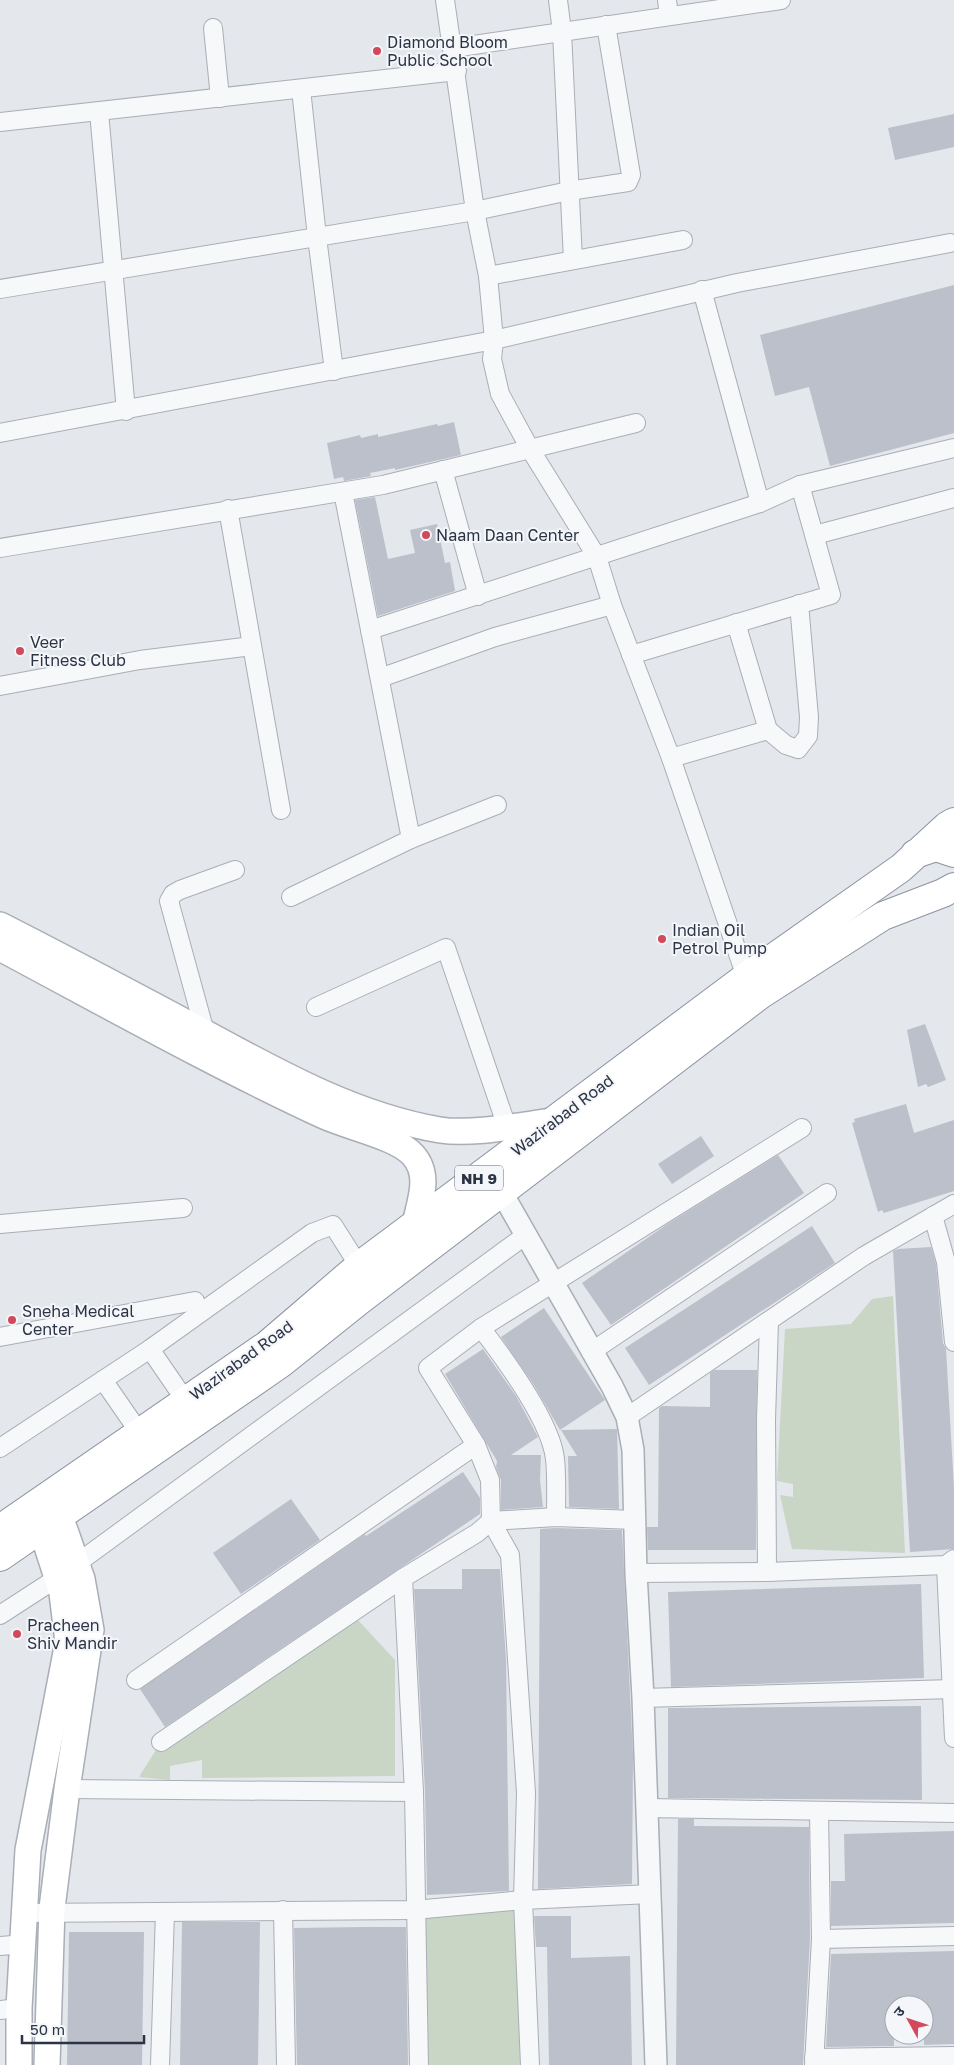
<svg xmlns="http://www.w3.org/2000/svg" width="954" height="2065" font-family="'Golos Text','Noto Sans Devanagari',sans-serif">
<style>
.green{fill:#c9d6c5}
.building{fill:#bbc0ca}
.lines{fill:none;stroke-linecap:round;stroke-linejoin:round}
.minor-casing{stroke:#a9aeb7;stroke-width:20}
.tertiary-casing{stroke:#a9aeb7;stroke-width:24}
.secondary-casing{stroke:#a9aeb7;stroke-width:28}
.trunk-casing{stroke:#8b94a3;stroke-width:30}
.minor{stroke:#f7f8fa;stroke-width:18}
.tertiary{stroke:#f7f8fa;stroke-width:21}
.secondary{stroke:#fff;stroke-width:25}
.trunk{stroke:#fff;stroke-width:28}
.poi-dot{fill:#d1495b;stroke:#f4f6f9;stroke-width:2}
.labels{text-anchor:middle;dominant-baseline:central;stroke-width:4;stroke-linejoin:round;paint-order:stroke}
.shield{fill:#f4f6f9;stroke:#676e7b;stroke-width:1}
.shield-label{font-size:15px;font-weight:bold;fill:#2b3445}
.poi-label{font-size:16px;fill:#2b3445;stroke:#f4f6f9;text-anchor:start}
.street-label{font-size:16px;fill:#2b3445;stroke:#f4f6f9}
</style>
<rect width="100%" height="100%" fill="#e4e7ec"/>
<g class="green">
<path d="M 893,1296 L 905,1553 L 792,1549 L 780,1495 L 793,1497 L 793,1484 L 777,1481 L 785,1329 L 851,1324 L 872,1299 Z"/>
<path d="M 358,1620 L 395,1660 L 395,1776 L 202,1778 L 202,1760 L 170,1766 L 170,1780 L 139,1777 L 156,1750 Z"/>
<path d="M 520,1904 L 524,2065 L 423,2065 L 417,1913 Z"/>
</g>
<g class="building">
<path d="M 954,114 L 954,147 L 895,160 L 888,128 Z"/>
<path d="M 954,285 L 954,433 L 830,466 L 809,387 L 775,396 L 760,335 Z"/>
<path d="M 454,422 L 461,455 L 395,470 L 395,468 L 370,473 L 371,476 L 344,481 L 343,477 L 334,479 L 327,443 L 360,435 L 361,438 L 378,434 L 378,437 L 437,424 L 438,426 Z"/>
<path d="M 375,497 L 388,559 L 415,553 L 410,530 L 437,524 L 445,563 L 450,562 L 455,591 L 378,616 L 355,500 Z"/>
<path d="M 925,1024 L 946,1080 L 928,1087 L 926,1084 L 918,1087 L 907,1030 Z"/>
<path d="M 906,1104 L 914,1133 L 954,1120 L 954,1191 L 884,1213 L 882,1210 L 878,1212 L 852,1123 L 855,1122 L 854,1119 Z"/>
<path d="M 701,1136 L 714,1156 L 672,1184 L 658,1164 Z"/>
<path d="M 778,1155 L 804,1193 L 611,1325 L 582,1283 L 669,1223 Z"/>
<path d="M 812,1226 L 835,1263 L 649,1385 L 625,1348 Z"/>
<path d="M 931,1247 L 936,1264 L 943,1343 L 946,1349 L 954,1488 L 954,1549 L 910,1552 L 893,1251 L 898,1249 Z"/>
<path d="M 544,1308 L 605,1400 L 560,1430 L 534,1385 L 501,1337 Z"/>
<path d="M 483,1349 L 516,1396 L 538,1437 L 511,1455 L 541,1455 L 540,1480 L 543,1507 L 501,1510 L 501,1480 L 496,1467 L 497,1461 L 445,1374 Z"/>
<path d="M 714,1370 L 757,1370 L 756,1550 L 648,1550 L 647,1527 L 658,1527 L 659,1408 L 662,1406 L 710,1407 L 710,1373 Z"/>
<path d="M 617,1429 L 619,1509 L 569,1507 L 568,1456 L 577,1456 L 561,1430 Z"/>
<path d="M 463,1472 L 480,1498 L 480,1514 L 165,1727 L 140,1689 L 365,1534 L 366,1536 Z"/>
<path d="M 291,1499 L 320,1540 L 241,1594 L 213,1553 Z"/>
<path d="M 556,1528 L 622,1530 L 633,1756 L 632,1884 L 538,1889 L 540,1529 Z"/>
<path d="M 462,1569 L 500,1569 L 506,1660 L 509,1891 L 427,1895 L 425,1791 L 414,1589 L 462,1589 Z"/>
<path d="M 921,1584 L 924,1678 L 671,1687 L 668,1592 Z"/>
<path d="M 921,1706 L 922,1800 L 668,1798 L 668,1708 Z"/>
<path d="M 678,1819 L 694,1819 L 694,1826 L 809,1827 L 810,1939 L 803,2065 L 676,2065 Z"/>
<path d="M 954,1831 L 954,1923 L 831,1926 L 831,1881 L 845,1881 L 844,1834 Z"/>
<path d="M 534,1916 L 571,1916 L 571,1958 L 630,1956 L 632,2065 L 549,2065 L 547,1947 L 536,1947 Z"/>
<path d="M 182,1922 L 260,1922 L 258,2065 L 180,2065 Z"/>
<path d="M 363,1927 L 406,1927 L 408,2065 L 297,2065 L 294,1928 Z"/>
<path d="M 69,1932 L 144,1932 L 142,2065 L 67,2065 Z"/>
<path d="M 954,1951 L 954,2044 L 924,2045 L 924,2005 L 894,2005 L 894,2046 L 826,2047 L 831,1954 Z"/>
</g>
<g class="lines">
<defs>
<g id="minor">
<path d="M 445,0 L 475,211 L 488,276 L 494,340 L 492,359 L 500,394 L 530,449 L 597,557 L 612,605 L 671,758 L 746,977"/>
<path d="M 558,0 L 562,32 L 573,260"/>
<path d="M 667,0 L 669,16"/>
<path d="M 213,28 L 220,98"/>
<path d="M 453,48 L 781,0"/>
<path d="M 301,89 L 317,237 L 334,371"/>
<path d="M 99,112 L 126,411"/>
<path d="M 0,122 L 457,71"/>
<path d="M 488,276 L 683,240"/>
<path d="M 0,289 L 475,211 L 569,191 L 628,182 L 631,175 L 606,25"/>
<path d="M 702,290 L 760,503"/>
<path d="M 0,433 L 494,340 L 737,283 L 950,243"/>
<path d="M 443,470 L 478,596"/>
<path d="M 343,492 L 411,839"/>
<path d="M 228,509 L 281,810"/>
<path d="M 815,535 L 954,498"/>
<path d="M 0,548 L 383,485 L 636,423"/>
<path d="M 736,623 L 768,730 L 786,745 L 798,749 L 808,736 L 809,717 L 799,604"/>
<path d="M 370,630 L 760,503 L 800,485 L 954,448"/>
<path d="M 631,655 L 831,595 L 800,485"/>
<path d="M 380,678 L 495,637 L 612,605"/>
<path d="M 0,686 L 140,660 L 252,646"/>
<path d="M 671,758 L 768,730"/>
<path d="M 291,897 L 411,839 L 497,805"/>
<path d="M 316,1007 L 446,948 L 507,1127"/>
<path d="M 205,1032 L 169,901 L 173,894 L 180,890 L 235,870"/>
<path d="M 933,1216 L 946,1262 L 954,1342"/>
<path d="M 0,1224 L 183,1208"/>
<path d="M 481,1328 C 504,1358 551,1421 555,1459 C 557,1478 556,1498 556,1517"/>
<path d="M 0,1337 L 195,1301"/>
<path d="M 150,1349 L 185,1400"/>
<path d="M 591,1352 L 827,1193"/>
<path d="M 103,1380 L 139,1432"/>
<path d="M 627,1417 L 864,1256 L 954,1204"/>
<path d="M 0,1448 L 150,1349 L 312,1233 L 333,1225 L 359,1266"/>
<path d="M 946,1565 L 954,1738"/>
<path d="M 767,1572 L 766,1420 L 769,1321"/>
<path d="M 636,1573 L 767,1572 L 946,1565 L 954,1559"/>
<path d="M 403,1578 L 414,1792 L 419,2065"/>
<path d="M 0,1615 L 57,1578 L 526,1235"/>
<path d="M 136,1680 L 476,1445"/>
<path d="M 643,1698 L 953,1689"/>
<path d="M 161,1742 L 403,1578 L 477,1533 L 491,1521 L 556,1517 L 635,1520"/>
<path d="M 67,1789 L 414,1792"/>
<path d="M 647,1808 L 954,1813"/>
<path d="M 283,1910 L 286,2065"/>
<path d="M 26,1913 L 414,1910 L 523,1900 L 650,1894"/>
<path d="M 821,1939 L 954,1936"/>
<path d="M 0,1946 L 24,1944"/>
<path d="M 0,2010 L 19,2008"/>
<path d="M 814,2058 L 954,2056"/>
<path d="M 160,2065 L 165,1912"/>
<path d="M 530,2065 L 523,1900 L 526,1793 L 510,1555 L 491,1521 L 490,1480 L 476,1445 L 428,1368 L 481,1328 L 802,1128"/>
<path d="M 814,2065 L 821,1939 L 819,1811"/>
</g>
<path id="tertiary" d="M 502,1193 L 612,1386 L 627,1417 L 633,1450 L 636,1573 L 643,1698 L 656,2065"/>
<g id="secondary">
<path d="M 0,925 C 63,957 125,990 187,1023 C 267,1066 350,1115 440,1130 C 472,1135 521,1125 553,1121"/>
<path d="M 0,948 C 107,1005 214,1065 324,1116 C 348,1127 397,1137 413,1155 C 431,1175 420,1201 415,1224"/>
<path d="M 19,2065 L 19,2008 L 28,1850 L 68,1642 L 62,1593 L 41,1528"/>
<path d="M 47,2065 L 52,1908 L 67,1789 L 91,1630 L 82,1579 L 60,1516"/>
</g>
<g id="trunk">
<path d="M 915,854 L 936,847 L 954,853"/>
<path d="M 0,1529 L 267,1345 L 359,1266 L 746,977 L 901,868 L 947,826 L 954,822"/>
<path d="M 0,1557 L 280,1364 L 360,1300 L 760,995 L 883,916 L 943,893 L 954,887"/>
</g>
</defs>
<use href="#minor" class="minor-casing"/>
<use href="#tertiary" class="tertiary-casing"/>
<use href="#secondary" class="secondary-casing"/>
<use href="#trunk" class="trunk-casing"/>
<use href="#minor" class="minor"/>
<use href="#tertiary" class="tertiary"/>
<use href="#secondary" class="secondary"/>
<use href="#trunk" class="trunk"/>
</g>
<g class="poi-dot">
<circle cx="377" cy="51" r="5"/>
<circle cx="426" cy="535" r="5"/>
<circle cx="20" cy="651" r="5"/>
<circle cx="662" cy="939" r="5"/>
<circle cx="12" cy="1320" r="5"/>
<circle cx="17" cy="1634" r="5"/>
</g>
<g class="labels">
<rect class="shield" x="455" y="1165.5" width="48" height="25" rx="4"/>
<g class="shield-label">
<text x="479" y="1178">NH 9</text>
</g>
<g class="poi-label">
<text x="387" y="42">Diamond Bloom<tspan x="387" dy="18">Public School</tspan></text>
<text x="436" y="535">Naam Daan Center</text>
<text x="30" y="642">Veer<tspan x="30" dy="18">Fitness Club</tspan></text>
<text x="672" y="930">Indian Oil<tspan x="672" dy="18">Petrol Pump</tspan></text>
<text x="22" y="1311">Sneha Medical<tspan x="22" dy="18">Center</tspan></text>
<text x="27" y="1625">Pracheen<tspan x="27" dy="18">Shiv Mandir</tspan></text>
</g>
<g class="street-label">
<text transform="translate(562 1115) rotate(-37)">Wazirabad Road</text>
<text transform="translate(241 1360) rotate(-36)">Wazirabad Road</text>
</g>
</g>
<g transform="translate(909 2020) rotate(310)"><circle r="24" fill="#f4f6f9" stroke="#a4a8b1"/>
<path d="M0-4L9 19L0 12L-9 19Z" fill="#d1495b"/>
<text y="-8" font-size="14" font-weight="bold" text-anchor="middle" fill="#2b3445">उ</text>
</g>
<path d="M22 2035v8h122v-8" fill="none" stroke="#2b3445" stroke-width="2.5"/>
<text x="30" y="2035" font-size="15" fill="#2b3445" stroke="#f4f6f9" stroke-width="4" paint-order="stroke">50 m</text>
</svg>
